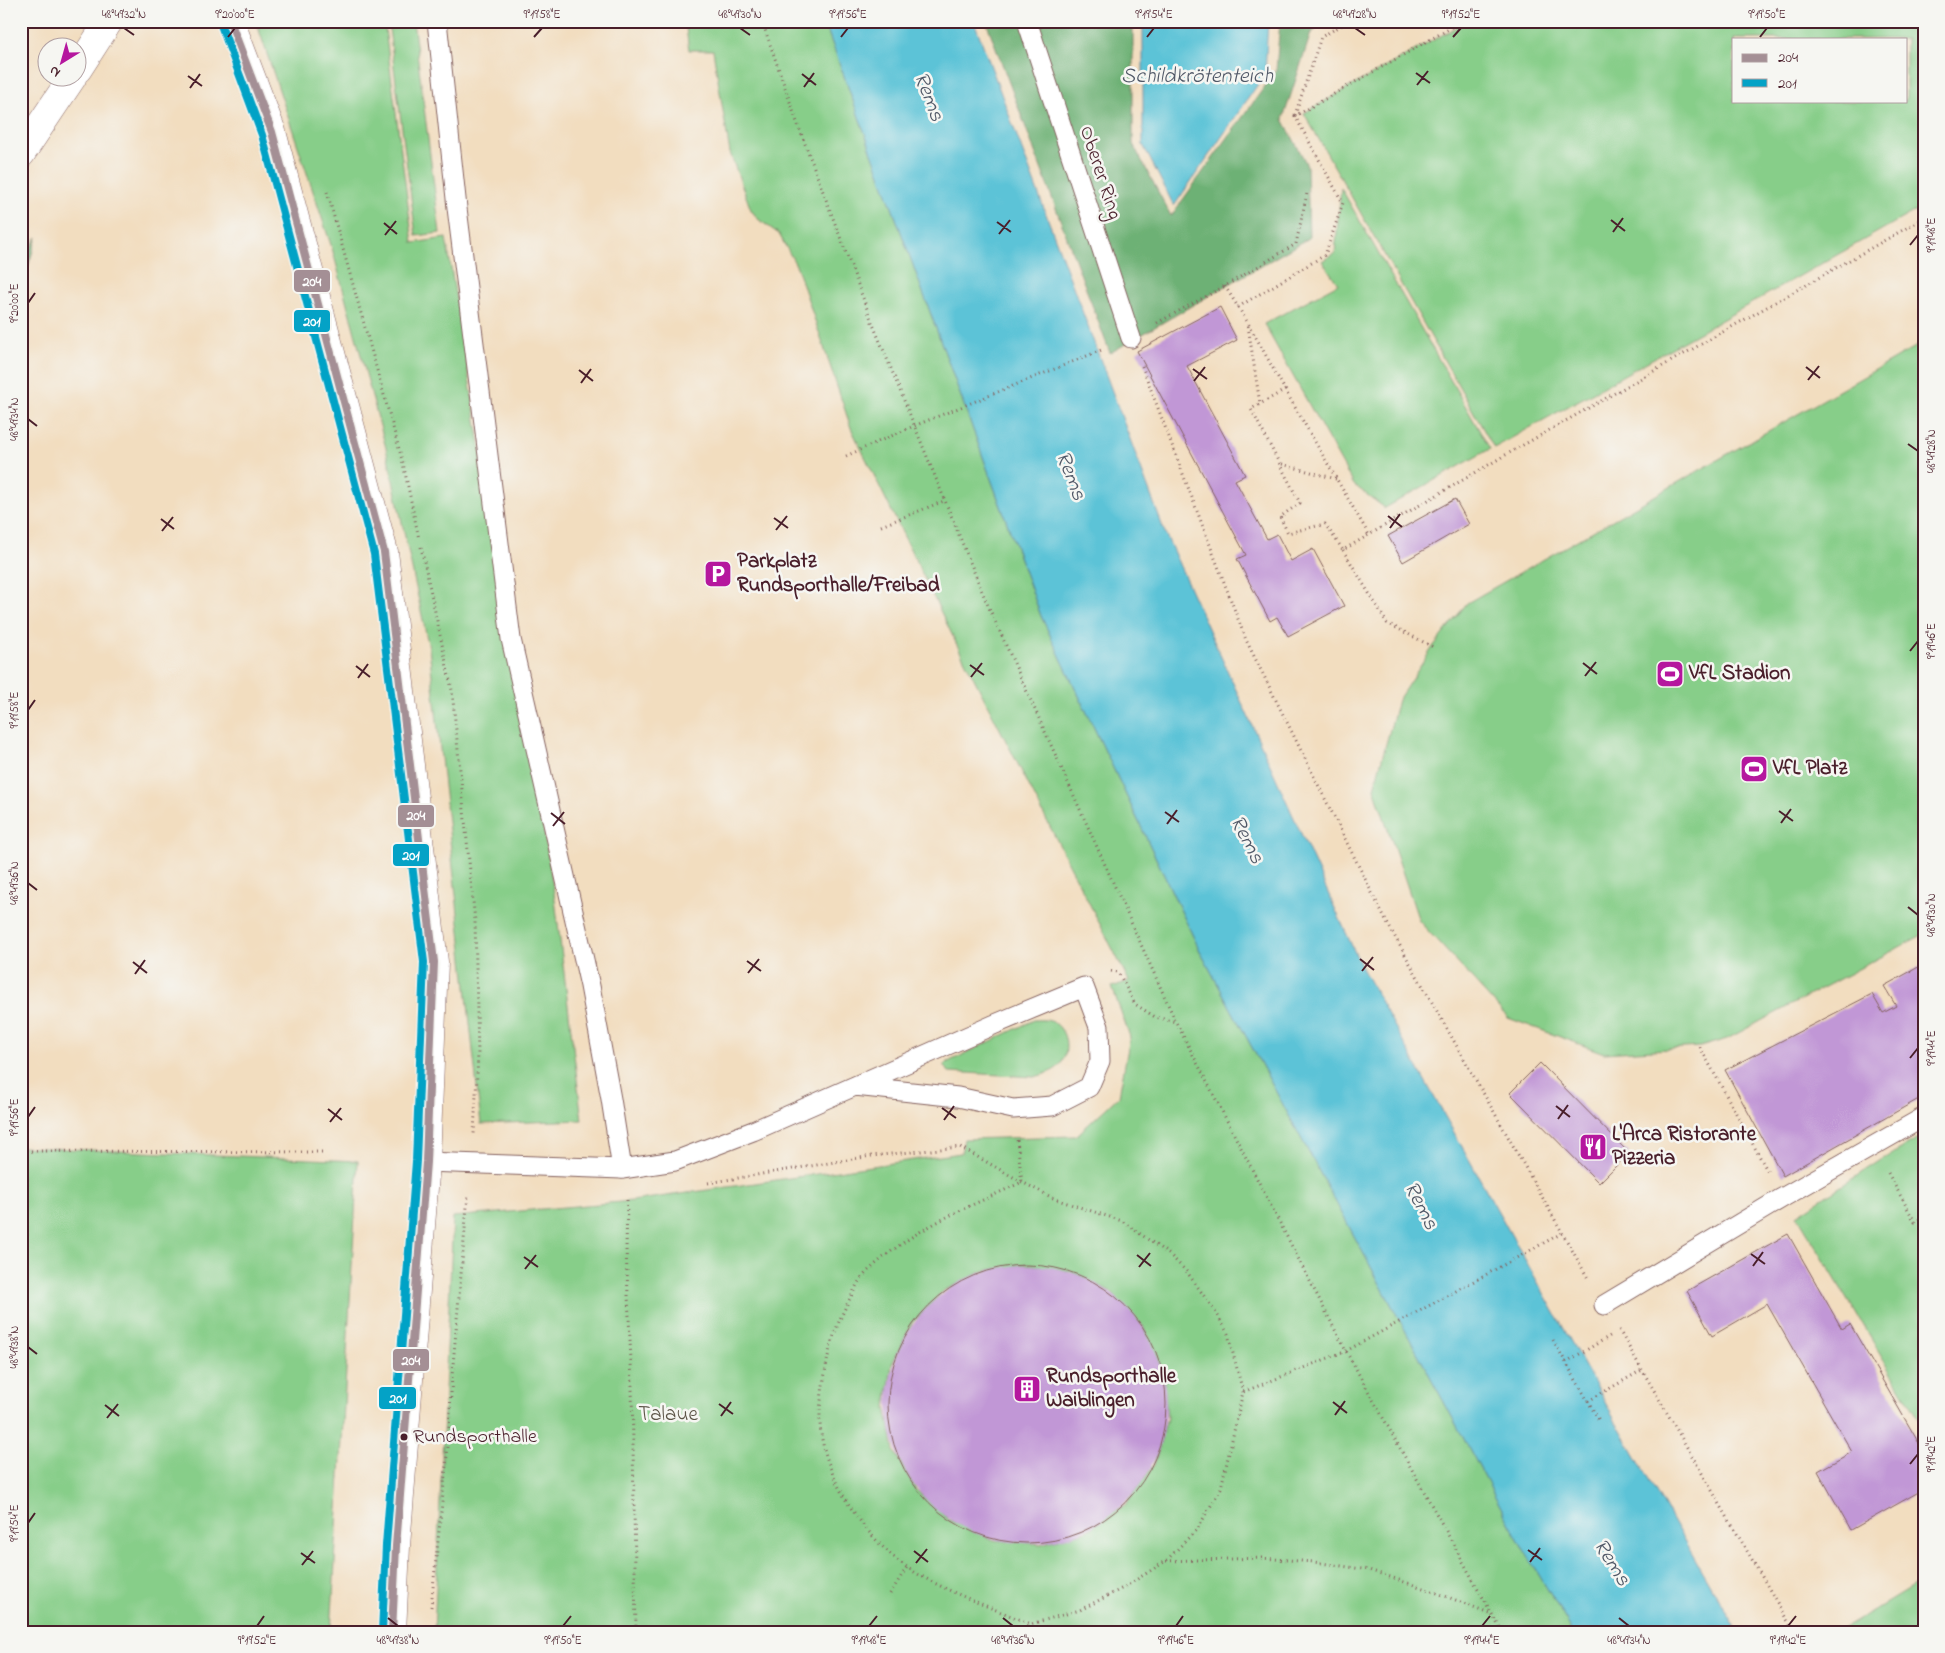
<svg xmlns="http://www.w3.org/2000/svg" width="1945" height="1653" font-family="'Indie Flower',sans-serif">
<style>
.green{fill:#87ce89;stroke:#68765a;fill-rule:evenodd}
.forest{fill:#6db175;stroke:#5c6850}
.water{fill:#5bc3d7;stroke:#527181}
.building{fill:#c197d6}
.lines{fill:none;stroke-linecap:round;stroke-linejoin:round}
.lane-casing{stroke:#85625f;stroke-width:21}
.secondary-casing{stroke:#85625f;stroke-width:29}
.highway-casing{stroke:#85625f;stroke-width:29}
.path{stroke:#85625f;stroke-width:3;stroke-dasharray:1 4;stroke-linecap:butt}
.lane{stroke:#fff;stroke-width:19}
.secondary{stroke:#fff;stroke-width:28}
.highway{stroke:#fff;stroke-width:28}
.bus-1-casing{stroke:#f6f6f2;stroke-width:11}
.bus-2-casing{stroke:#f6f6f2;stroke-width:11}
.bus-1{stroke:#a48f95;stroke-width:8}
.bus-2{stroke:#04a2c6;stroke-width:8}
.ticks{fill:none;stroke:#4a1f2b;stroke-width:2}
.bus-dot{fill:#4a1f2b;stroke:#f6f6f2;stroke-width:2}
.labels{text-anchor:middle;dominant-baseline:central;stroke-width:5;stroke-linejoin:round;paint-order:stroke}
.bus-label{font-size:20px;fill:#4a1f2b;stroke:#f6f6f2;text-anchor:start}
.street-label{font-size:21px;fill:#4a1f2b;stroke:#f6f6f2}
.poi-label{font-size:21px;font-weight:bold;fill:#4a1f2b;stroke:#f6f6f2;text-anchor:start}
.park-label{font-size:21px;fill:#5c5447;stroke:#f6f6f2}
.water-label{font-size:22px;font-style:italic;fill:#505867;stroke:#f6f6f2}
.line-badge{stroke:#f6f6f2;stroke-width:2}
.badge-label{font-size:14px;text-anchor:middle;font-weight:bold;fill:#fff}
.neatline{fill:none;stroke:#4a1f2b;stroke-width:2}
.ticks-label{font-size:12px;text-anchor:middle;fill:#4a1f2b}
</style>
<rect width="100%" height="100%" fill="#f6f6f2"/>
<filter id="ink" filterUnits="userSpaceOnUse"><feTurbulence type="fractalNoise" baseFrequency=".02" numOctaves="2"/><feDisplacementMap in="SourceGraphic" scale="10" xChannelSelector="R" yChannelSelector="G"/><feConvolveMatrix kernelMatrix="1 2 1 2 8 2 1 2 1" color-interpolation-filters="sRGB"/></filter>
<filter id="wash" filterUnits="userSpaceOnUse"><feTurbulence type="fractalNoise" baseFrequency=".0096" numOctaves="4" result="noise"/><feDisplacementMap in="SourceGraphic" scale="20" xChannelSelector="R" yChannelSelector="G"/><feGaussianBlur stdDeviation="1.12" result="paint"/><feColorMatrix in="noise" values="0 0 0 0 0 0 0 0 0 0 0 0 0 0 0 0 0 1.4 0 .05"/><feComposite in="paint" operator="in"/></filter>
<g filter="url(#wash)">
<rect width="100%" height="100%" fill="#f2ddbf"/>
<g class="green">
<path d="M 256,21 L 384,21 L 413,243 L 446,238 L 555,899 L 582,1120 L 481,1124 L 429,648 L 386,448 L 332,248 Z"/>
<path d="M 388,21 L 413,21 L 440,233 L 416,236 Z"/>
<path d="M 685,21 L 824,21 L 1041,616 L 1202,955 L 1523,1548 L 1573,1632 L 434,1632 L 453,1217 L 632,1201 L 961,1153 L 964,1139 L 1076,1136 L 1119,1096 L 1130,1037 L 1112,987 L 1129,981 L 960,651 L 851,428 L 797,267 L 779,234 L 758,219 L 751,210 L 730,153 L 713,50 L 689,50 ZM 1027,1264 L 1070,1271 L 1110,1291 L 1143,1326 L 1163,1370 L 1167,1418 L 1154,1465 L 1126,1504 L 1087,1531 L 1041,1544 L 993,1540 L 949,1520 L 916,1490 L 894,1451 L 886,1407 L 892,1364 L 912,1323 L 943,1291 L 983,1271 Z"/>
<path d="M 1467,21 L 1924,21 L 1924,206 L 1494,448 L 1304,113 ZM 1734,39 L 1906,39 L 1906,101 L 1734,101 Z"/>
<path d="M 1341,188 L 1490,449 L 1385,508 L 1354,485 L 1264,324 L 1338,284 L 1322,261 L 1335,253 Z"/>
<path d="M 1924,342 L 1924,934 L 1727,1039 L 1700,1047 L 1604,1053 L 1508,1018 L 1419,921 L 1374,788 L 1398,700 L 1433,647 L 1467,603 Z"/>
<path d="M 1034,1020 C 1040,1020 1046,1019 1053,1022 C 1068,1030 1070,1054 1059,1066 C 1053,1072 1042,1075 1034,1077 L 949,1072 L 943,1066 L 946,1063 Z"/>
<path d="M 1924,1136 L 1924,1427 L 1797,1215 L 1881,1160 Z"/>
<path d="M 21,1147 L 358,1161 L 331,1632 L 21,1632 Z"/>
<path d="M 1924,1580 L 1924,1632 L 1838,1632 Z"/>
</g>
<g class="forest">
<path d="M 986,21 L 1133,21 L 1133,144 L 1171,216 L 1276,71 L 1280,21 L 1328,21 L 1311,33 L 1283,119 L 1307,165 L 1309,238 L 1110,353 Z"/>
<path d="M 37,237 L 21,290 L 21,263 Z"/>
</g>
<g class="water">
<path d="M 824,21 L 974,21 L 1165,533 L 1362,968 L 1621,1431 L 1737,1632 L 1573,1632 L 1523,1548 L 1202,955 L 1041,616 Z"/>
<path d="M 1143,21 L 1268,21 L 1265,74 L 1174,206 L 1143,145 Z"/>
</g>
<g id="blocks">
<g class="building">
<path d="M 1220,307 L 1237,340 L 1187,366 L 1245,475 L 1235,480 L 1267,539 L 1277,534 L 1291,561 L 1313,549 L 1344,606 L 1288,636 L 1277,617 L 1270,621 L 1237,559 L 1246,555 L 1137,351 Z"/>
<path d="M 1455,499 L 1469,524 L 1403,562 L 1388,536 Z"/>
<path d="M 1924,964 L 1924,1096 L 1783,1176 L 1725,1070 L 1872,994 L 1883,1013 L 1896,1006 L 1884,986 Z"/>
<path d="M 1540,1063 L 1629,1153 L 1599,1183 L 1510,1093 Z"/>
<path d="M 1788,1234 L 1842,1329 L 1850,1324 L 1924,1452 L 1924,1489 L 1851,1530 L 1818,1471 L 1852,1452 L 1767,1304 L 1712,1336 L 1687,1291 Z"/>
<circle cx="1027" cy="1404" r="139"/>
</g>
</g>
</g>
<g filter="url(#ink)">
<use href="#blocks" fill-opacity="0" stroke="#85625f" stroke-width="1"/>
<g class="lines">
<defs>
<g id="lane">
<path d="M 437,21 L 457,208 L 511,639 L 590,986 L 611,1099 L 622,1169"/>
<path d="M 1027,21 L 1131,338"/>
<path d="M 426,1162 L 622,1169 L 675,1161 L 753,1131 L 993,1025 L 1084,987 L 1099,1027 L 1100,1061 L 1089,1087 L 1052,1106 L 1013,1109 L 958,1097 L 855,1086"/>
<path d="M 1604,1305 L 1782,1198 L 1924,1117"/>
</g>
<path id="secondary" d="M 230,21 L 272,132 L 384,552 L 434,962 L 426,1162 L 396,1546 L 392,1632"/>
<g id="highway">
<path d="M 78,69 L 109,21"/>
<path d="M 21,154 L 72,78"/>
</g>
</defs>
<use href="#lane" class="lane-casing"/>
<use href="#secondary" class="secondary-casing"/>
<use href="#highway" class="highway-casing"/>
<g class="path">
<path d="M 762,21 L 798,125 L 872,322 L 986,601 L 1176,1022 L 1346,1351 L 1502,1632"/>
<path d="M 1295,115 L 1321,37 L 1349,21"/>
<path d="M 327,192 L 403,463 L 419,539"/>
<path d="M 1225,286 L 1248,323 L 1285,390 L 1251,409 L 1300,503 L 1280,517 L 1288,533 L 1325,524 L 1343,550 L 1502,457 L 1924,218"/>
<path d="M 1238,307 L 1325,255 L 1343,203 L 1295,116 L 1463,21"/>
<path d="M 1157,323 L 1225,286 L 1296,244 L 1307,193"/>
<path d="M 1248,326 L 1260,404"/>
<path d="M 1142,366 L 1246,640 L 1386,921 L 1589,1280"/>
<path d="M 1285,390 L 1369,535"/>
<path d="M 846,456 L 914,426 L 1104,349"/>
<path d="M 1282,464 L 1336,479"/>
<path d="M 881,526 L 944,501"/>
<path d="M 421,547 L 452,690 L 475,921 L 478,1055 L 474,1134"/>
<path d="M 1343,550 L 1387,623 L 1433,647"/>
<path d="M 1111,971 L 1118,972 L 1135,1004 L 1155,1017 L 1176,1022"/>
<path d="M 1700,1047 L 1768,1172"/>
<path d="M 1017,1140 L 1022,1182 C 963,1210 911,1228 863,1276 C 858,1281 855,1289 852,1295 C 838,1320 829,1345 825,1373 C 822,1392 818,1414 821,1433 C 828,1486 871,1546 916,1573 C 952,1594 992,1608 1031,1624"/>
<path d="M 21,1151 L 325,1152"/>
<path d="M 1888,1173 L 1915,1222 L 1924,1216"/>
<path d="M 708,1183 L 871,1156 L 960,1147 L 1022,1182 L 1055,1199 L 1122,1221 L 1170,1255 L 1187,1272 L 1217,1314 L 1228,1334 L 1243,1392"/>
<path d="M 627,1200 L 626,1249 L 632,1384 L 636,1632"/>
<path d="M 1619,1330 L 1794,1632"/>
<path d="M 1553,1340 L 1600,1422"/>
<path d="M 1566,1362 L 1610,1336"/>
<path d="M 1588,1401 L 1642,1370"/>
<path d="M 1166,1561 L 1261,1558 L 1314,1562 L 1369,1570 L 1432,1591 L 1492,1614"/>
<path d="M 890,1594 L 907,1567"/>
<path d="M 431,1607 L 448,1446 L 452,1376 L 468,1195"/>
<path d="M 1014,1632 L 1031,1624 L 1080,1610 L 1123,1588 L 1166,1561 L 1198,1528 L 1221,1488 L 1243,1392 L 1346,1351 L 1562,1233"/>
</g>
<use href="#lane" class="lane"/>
<use href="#secondary" class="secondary"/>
<use href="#highway" class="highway"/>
<defs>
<path id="bus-1" d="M 230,21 L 272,132 L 384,552 L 434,962 L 426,1162 L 396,1546 L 392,1632"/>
<path id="bus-2" d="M 221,25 L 262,135 L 374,554 L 424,962 L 416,1161 L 386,1545 L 382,1632"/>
</defs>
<use href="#bus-1" class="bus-1-casing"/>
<use href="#bus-2" class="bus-2-casing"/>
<use href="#bus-1" class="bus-1"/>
<use href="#bus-2" class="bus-2"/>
</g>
</g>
<path class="ticks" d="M 124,28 L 134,35M 740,28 L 750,35M 1355,28 L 1365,35M 228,37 L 235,28M 534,37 L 542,28M 841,37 L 848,28M 1147,37 L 1154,28M 1453,37 L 1461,28M 1760,37 L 1767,28M 1416,73 L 1430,83M 802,74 L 816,85M 188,76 L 202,86M 1417,85 L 1428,71M 804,87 L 814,73M 190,88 L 200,74M 1611,220 L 1625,231M 997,222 L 1011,232M 384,223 L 397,234M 1613,232 L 1623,218M 999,234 L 1010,220M 385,235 L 396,221M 1910,245 L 1918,235M 28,303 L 35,293M 1806,367 L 1820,378M 1193,369 L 1207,379M 579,370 L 593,381M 1808,380 L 1819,366M 1194,381 L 1205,367M 581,383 L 591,369M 28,419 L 37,426M 1908,444 L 1918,451M 1388,516 L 1402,527M 774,518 L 788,528M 161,519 L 174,529M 1390,528 L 1400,514M 776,530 L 787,516M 162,531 L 173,517M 1910,651 L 1918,641M 1583,663 L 1597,674M 970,665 L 984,675M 356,666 L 370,677M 1585,676 L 1596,662M 971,677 L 982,663M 358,678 L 368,664M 28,710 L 35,700M 1779,811 L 1793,821M 1165,812 L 1179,822M 551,813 L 565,824M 1781,823 L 1791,809M 1167,824 L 1177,810M 553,826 L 564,812M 28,883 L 37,890M 1908,907 L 1918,915M 1360,959 L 1374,970M 747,961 L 761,971M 133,962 L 147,973M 1362,971 L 1373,957M 748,973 L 759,959M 135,974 L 145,960M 1910,1058 L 1918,1048M 1556,1106 L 1570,1117M 942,1108 L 956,1118M 328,1109 L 342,1120M 28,1117 L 35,1107M 1558,1119 L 1568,1105M 944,1120 L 954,1106M 330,1122 L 341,1108M 1751,1254 L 1765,1264M 1137,1255 L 1151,1266M 524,1257 L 538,1267M 1753,1266 L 1763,1252M 1139,1267 L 1150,1253M 525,1269 L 536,1255M 28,1347 L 37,1354M 1333,1402 L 1347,1413M 719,1404 L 733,1414M 105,1405 L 119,1416M 1335,1415 L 1345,1401M 721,1416 L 731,1402M 107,1418 L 118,1404M 1910,1464 L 1918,1454M 28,1523 L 35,1513M 1528,1550 L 1542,1560M 914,1551 L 928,1562M 301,1553 L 315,1563M 1530,1562 L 1540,1548M 916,1563 L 927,1549M 302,1565 L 313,1551M 388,1618 L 398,1626M 1003,1618 L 1013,1626M 1619,1618 L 1629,1626M 257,1626 L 264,1616M 563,1626 L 571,1616M 869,1626 L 877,1616M 1176,1626 L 1183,1616M 1482,1626 L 1490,1616M 1788,1626 L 1796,1616"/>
<defs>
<symbol id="parking-square" viewBox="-11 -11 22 22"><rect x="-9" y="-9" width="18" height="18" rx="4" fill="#b5179e" stroke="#f6f6f2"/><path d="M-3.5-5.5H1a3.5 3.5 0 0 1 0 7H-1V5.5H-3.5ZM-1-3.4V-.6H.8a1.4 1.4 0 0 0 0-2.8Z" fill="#fff"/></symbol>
<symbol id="stadium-square" viewBox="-11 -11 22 22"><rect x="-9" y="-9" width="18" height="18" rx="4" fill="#b5179e" stroke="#f6f6f2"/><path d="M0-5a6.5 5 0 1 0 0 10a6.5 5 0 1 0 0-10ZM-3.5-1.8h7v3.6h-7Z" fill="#fff"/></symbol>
<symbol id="restaurant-square" viewBox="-11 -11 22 22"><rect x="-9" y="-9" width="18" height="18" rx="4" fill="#b5179e" stroke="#f6f6f2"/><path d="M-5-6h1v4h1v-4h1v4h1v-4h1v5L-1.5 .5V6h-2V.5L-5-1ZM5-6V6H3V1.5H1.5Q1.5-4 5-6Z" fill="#fff"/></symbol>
<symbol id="building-square" viewBox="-11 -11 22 22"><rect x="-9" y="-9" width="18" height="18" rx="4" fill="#b5179e" stroke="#f6f6f2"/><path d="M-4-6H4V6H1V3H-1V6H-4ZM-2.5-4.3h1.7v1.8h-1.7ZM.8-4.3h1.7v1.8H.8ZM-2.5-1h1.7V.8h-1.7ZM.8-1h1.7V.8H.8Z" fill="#fff"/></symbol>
</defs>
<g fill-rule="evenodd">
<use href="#parking-square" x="702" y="558" width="32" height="32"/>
<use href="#stadium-square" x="1654" y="658" width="32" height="32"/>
<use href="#stadium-square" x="1738" y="753" width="32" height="32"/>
<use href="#restaurant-square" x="1577" y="1131" width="32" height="32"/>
<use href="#building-square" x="1011" y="1373" width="32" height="32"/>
</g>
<circle class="bus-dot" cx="404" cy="1437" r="4.5"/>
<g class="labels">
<g class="bus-label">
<text x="413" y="1437">Rundsporthalle</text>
</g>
<g class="street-label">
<text transform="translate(1100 173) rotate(72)">Oberer Ring</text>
</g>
<g class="poi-label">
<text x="737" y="562">Parkplatz<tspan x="737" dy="24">Rundsporthalle/Freibad</tspan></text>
<text x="1689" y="674">VfL Stadion</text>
<text x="1773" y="769">VfL Platz</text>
<text x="1612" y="1135">L'Arca Ristorante<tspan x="1612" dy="24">Pizzeria</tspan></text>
<text x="1046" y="1377">Rundsporthalle<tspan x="1046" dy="24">Waiblingen</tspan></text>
</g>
<g class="park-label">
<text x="668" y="1415">Talaue</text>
</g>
<g class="water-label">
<text x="1197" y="77">Schildkrötenteich</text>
<text transform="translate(928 97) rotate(69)">Rems</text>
<text transform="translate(1070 476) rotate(69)">Rems</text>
<text transform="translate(1246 840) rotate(63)">Rems</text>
<text transform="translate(1420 1206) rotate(63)">Rems</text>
<text transform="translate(1611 1563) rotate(58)">Rems</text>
</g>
</g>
<g class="line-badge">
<rect x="293" y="269" width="38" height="24" rx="5" fill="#a48f95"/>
<rect x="293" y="309" width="38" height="24" rx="5" fill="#04a2c6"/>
<rect x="397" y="804" width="38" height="24" rx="5" fill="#a48f95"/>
<rect x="392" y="843" width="38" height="24" rx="5" fill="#04a2c6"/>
<rect x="392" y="1348" width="38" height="24" rx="5" fill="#a48f95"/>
<rect x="378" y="1386" width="39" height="24" rx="5" fill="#04a2c6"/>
</g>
<g class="badge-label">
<text x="312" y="286">204</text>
<text x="312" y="326">201</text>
<text x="416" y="820">204</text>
<text x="411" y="860">201</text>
<text x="411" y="1365">204</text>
<text x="398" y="1403">201</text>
</g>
<rect width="1945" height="1653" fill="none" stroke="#f6f6f2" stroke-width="55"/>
<rect x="1732" y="38" width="175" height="65" fill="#f6f6f2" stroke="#b1a0a2"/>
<rect x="1742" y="54" width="25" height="8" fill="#a48f95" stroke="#b1a0a2"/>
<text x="1778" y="62" font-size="15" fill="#4a1f2b">204</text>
<rect x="1742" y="79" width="25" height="8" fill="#04a2c6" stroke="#b1a0a2"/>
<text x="1778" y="88" font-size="15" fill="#4a1f2b">201</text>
<g transform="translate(62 62) rotate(217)"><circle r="24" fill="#f6f6f2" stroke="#b1a0a2"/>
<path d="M0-4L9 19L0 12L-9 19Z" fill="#b5179e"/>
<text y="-8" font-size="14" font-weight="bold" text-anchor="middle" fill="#4a1f2b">N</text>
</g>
<rect x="28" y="28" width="1890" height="1598" class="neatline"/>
<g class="ticks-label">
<text x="124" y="18">48°49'32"N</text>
<text x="235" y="18">9°20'00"E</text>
<text x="542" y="18">9°19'58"E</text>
<text x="740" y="18">48°49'30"N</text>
<text x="848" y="18">9°19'56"E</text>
<text x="1154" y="18">9°19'54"E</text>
<text x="1355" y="18">48°49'28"N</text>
<text x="1461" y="18">9°19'52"E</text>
<text x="1767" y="18">9°19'50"E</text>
<text transform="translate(1931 235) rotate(-90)" y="4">9°19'48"E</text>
<text transform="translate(14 303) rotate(-90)" y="4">9°20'00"E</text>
<text transform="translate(14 419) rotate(-90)" y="4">48°49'34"N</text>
<text transform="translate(1931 451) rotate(-90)" y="4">48°49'28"N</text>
<text transform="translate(1931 641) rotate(-90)" y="4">9°19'46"E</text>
<text transform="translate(14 710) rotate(-90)" y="4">9°19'58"E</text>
<text transform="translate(14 883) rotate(-90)" y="4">48°49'36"N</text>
<text transform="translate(1931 915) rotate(-90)" y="4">48°49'30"N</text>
<text transform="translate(1931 1048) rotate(-90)" y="4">9°19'44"E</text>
<text transform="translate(14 1117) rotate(-90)" y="4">9°19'56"E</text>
<text transform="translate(14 1347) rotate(-90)" y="4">48°49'38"N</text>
<text transform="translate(1931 1454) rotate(-90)" y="4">9°19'42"E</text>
<text transform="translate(14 1523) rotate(-90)" y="4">9°19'54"E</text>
<text x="257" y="1644">9°19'52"E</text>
<text x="398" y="1644">48°49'38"N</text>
<text x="563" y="1644">9°19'50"E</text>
<text x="869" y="1644">9°19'48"E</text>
<text x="1013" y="1644">48°49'36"N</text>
<text x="1176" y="1644">9°19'46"E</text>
<text x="1482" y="1644">9°19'44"E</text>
<text x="1629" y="1644">48°49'34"N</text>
<text x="1788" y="1644">9°19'42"E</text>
</g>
</svg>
